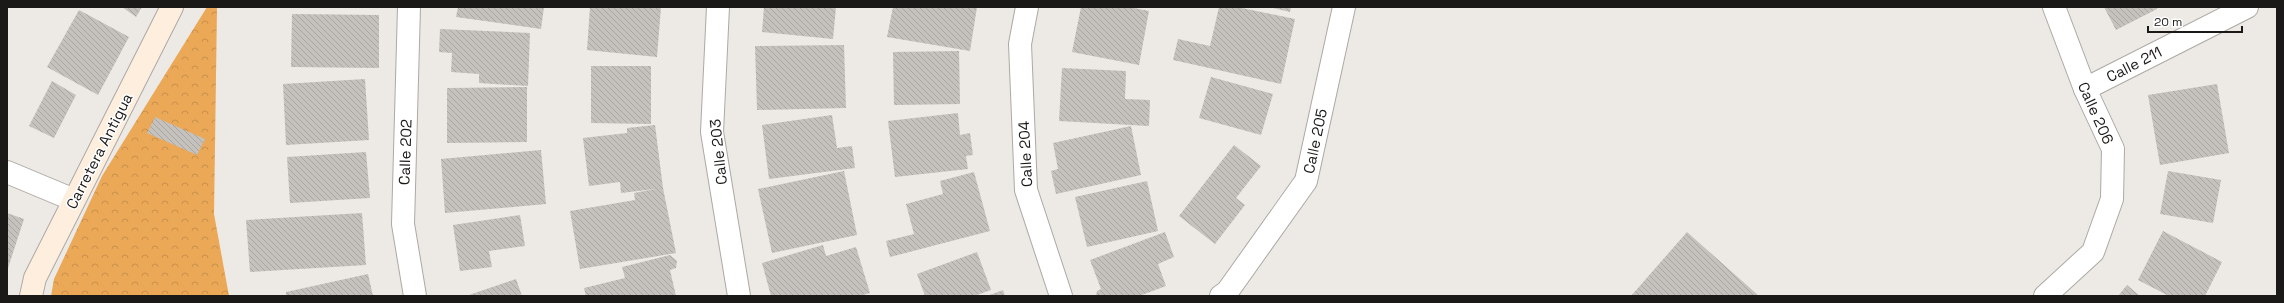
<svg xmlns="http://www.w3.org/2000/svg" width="2284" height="303" font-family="'Space Grotesk',sans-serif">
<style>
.forest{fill:url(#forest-crowns)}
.building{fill:url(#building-back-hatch)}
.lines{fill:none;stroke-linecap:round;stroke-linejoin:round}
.street-casing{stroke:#ada9a5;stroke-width:24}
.secondary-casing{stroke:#ada9a5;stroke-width:24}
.street{stroke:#fff;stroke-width:22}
.secondary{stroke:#fdeedd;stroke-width:22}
.labels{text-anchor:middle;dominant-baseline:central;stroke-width:3;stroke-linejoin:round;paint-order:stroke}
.street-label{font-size:15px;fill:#1b1918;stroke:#fff}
</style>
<defs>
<pattern id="forest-crowns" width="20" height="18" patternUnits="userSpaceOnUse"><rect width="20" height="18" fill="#eba857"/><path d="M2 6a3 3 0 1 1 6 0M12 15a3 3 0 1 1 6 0" fill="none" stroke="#c9904b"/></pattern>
<pattern id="building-back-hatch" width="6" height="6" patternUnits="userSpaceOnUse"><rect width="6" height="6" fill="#c5c1bd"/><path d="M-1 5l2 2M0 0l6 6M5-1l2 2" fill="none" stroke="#a9a5a2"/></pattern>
</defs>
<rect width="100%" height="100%" fill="#ede9e5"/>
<path class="forest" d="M 207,7 L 217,7 L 214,214 L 229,296 L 51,296 L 54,279 L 102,176 Z"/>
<g class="building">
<path d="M 122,7 L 142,7 L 136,17 Z"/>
<path d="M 458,7 L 544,7 L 541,29 L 456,17 Z"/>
<path d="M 590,7 L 661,7 L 657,57 L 587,50 Z"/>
<path d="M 764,7 L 836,7 L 833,39 L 762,32 Z"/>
<path d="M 893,7 L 977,7 L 970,51 L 887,37 Z"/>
<path d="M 1081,7 L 1129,7 L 1149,11 L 1139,65 L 1072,52 Z"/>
<path d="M 1219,7 L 1237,7 L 1295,19 L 1281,84 L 1173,60 L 1178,39 L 1210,46 Z"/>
<path d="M 1269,7 L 1291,7 L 1290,12 Z"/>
<path d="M 2104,7 L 2156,7 L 2157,9 L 2116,30 Z"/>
<path d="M 79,10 L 129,37 L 98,95 L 47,67 Z"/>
<path d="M 292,14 L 379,15 L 379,68 L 291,67 Z"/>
<path d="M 440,29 L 530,33 L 528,86 L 479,83 L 479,74 L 451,72 L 452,53 L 439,52 Z"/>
<path d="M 844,45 L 846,108 L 757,110 L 755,46 Z"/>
<path d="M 959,51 L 960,104 L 894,105 L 893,52 Z"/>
<path d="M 591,66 L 651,66 L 651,124 L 591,123 Z"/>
<path d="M 1062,68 L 1126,71 L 1125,99 L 1150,100 L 1149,126 L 1059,121 Z"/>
<path d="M 1211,77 L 1273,94 L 1261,135 L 1199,118 Z"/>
<path d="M 365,79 L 369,140 L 286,145 L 283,84 Z"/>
<path d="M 52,81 L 76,95 L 54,138 L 29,126 Z"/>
<path d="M 2217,84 L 2229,153 L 2160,165 L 2148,95 Z"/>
<path d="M 527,87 L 527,142 L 447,143 L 447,88 Z"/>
<path d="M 958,113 L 960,135 L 970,133 L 973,155 L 966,156 L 968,169 L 895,177 L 888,121 Z"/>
<path d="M 832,115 L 837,148 L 852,146 L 855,168 L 769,179 L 762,125 Z"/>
<path d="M 155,117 L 205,139 L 197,155 L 147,133 Z"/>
<path d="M 655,125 L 663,188 L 676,253 L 580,269 L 570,211 L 635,200 L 634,193 L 655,189 L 621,193 L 620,182 L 589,186 L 583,138 L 627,133 L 627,128 Z"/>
<path d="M 1131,126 L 1141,175 L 1056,194 L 1051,171 L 1058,169 L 1053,143 Z"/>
<path d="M 1234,145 L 1261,166 L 1236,198 L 1245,205 L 1215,244 L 1179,216 Z"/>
<path d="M 541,150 L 546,204 L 445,213 L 441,159 Z"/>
<path d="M 366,152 L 370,198 L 290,203 L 287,157 Z"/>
<path d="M 844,171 L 857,235 L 772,253 L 758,189 Z"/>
<path d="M 2168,171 L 2221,180 L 2213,223 L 2160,214 Z"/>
<path d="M 974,172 L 990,231 L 890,257 L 886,241 L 914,234 L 906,204 L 943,194 L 940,181 Z"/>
<path d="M 1147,181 L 1158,231 L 1087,247 L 1075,197 Z"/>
<path d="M 7,213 L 24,219 L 8,268 L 7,268 Z"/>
<path d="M 362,213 L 366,265 L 250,272 L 246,220 Z"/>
<path d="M 520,215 L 525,246 L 489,251 L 492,267 L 460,271 L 453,225 Z"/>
<path d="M 2163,231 L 2222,262 L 2205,296 L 2169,296 L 2138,280 Z"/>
<path d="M 1165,232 L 1174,257 L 1158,264 L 1166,286 L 1139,296 L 1096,296 L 1097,291 L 1101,289 L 1090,260 Z"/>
<path d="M 1687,232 L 1759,296 L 1631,296 Z"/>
<path d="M 823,245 L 826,256 L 856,247 L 870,293 L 859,296 L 771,296 L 762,263 Z"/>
<path d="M 977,252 L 991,290 L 974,296 L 925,296 L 917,274 Z"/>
<path d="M 670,255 L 677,261 L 676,268 L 670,270 L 676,296 L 586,296 L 584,288 L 625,278 L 622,267 Z"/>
<path d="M 368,274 L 373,296 L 286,296 L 286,292 Z"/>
<path d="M 516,279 L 522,296 L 466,296 Z"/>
<path d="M 2127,285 L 2140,296 L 2118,296 Z"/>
<path d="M 1003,290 L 1005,296 L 987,296 Z"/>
</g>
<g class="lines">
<defs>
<g id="street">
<path d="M 409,7 L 403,224 L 415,296"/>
<path d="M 718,7 L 712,132 L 739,296"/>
<path d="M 1027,7 L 1020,44 L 1026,190 L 1061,296"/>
<path d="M 2085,89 L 2247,7"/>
<path d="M 7,172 L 74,200"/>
<path d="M 1221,296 L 1227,292 L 1306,181 L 1344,7"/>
<path d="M 2045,296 L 2093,252 L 2112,199 L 2113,149 L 2085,89 L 2054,7"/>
</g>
<path id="secondary" d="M 31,296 L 35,278 L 172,7"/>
</defs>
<use href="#street" class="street-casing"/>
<use href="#secondary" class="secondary-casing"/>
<use href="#street" class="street"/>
<use href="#secondary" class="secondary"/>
</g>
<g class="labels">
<g class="street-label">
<text transform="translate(2134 64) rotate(-27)">Calle 211</text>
<text transform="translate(2096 113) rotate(66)">Calle 206</text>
<text transform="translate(1315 141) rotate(-78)">Calle 205</text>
<text transform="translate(99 151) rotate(-63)">Carretera Antigua</text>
<text transform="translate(405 152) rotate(-88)">Calle 202</text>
<text transform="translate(718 152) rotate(-96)">Calle 203</text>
<text transform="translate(1025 154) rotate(-93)">Calle 204</text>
</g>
</g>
<rect width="2284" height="303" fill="none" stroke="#1b1918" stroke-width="16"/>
<path d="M2148 26v6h94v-6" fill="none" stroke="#1b1918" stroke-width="2"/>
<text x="2154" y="26" font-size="12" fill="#1b1918" stroke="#ffffff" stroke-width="3" paint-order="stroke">20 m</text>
</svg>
